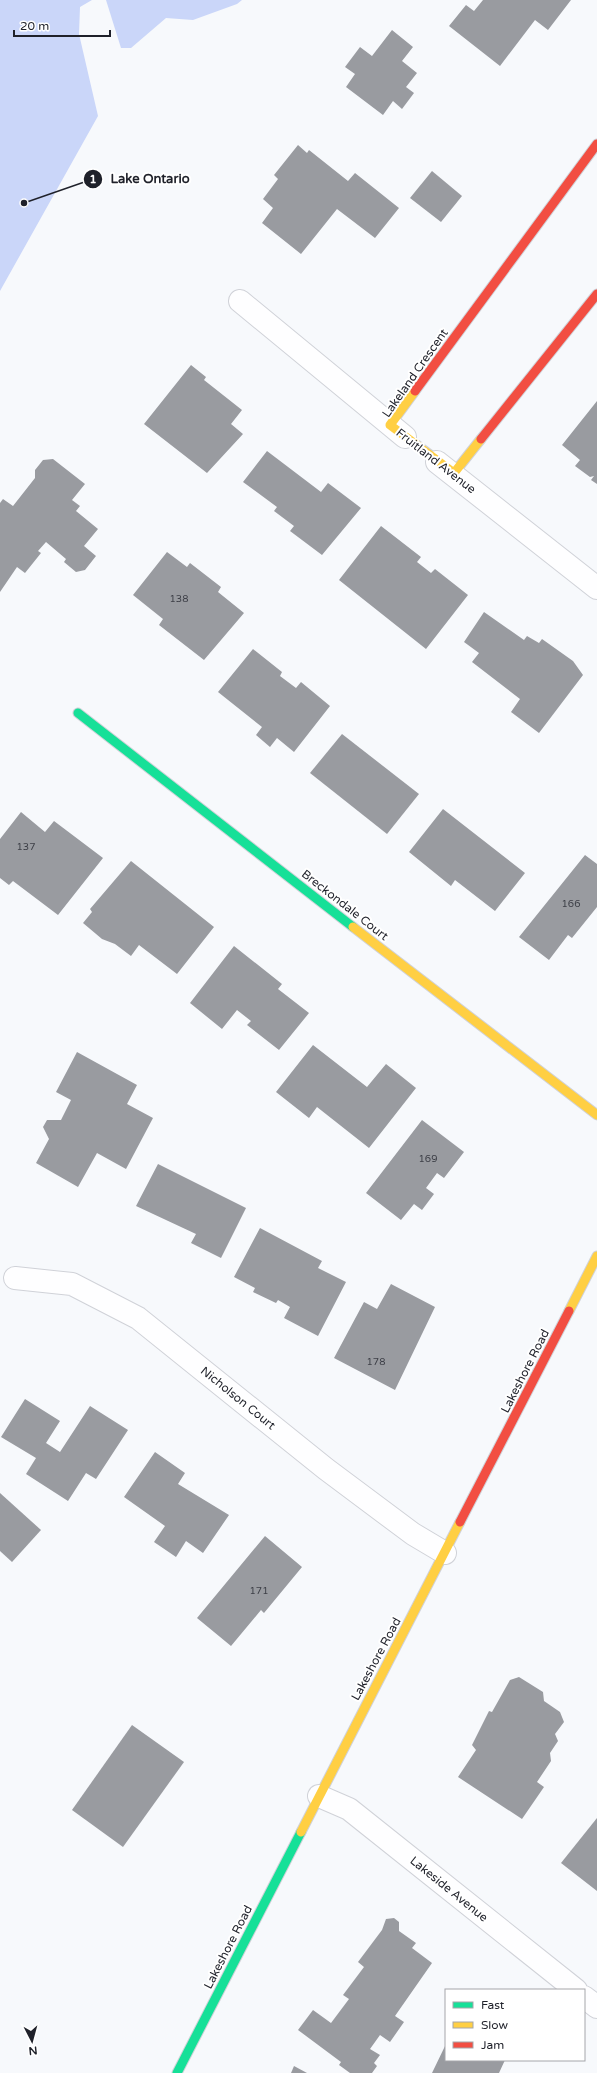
<svg xmlns="http://www.w3.org/2000/svg" width="597" height="2073" font-family="'Varela Round',sans-serif">
<style>
.water{fill:#cad6f9}
.building{fill:#999ba0}
.lines{fill:none;stroke-linecap:round;stroke-linejoin:round}
.street-casing{stroke:#d0d2d8;stroke-width:24}
.fast-casing{stroke:#d0d2d8;stroke-width:11}
.slow-casing{stroke:#d0d2d8;stroke-width:11}
.jam-casing{stroke:#d0d2d8;stroke-width:11}
.street{stroke:#fefeff;stroke-width:22}
.fast{stroke:#16e098;stroke-width:9}
.slow{stroke:#ffcf43;stroke-width:9}
.jam{stroke:#f24e42;stroke-width:9}
.labels{text-anchor:middle;dominant-baseline:central;stroke-width:4;stroke-linejoin:round;paint-order:stroke}
.number-label{font-size:10px;fill:#3e4048}
.street-label{font-size:12px;fill:#1f212a;stroke:#fff}
.leader{fill:none;stroke:#1f212a;stroke-width:1.5}
.callout-dot{fill:#1f212a;stroke:#fff;stroke-width:1.5}
.mark-label{font-size:12px;text-anchor:middle;font-weight:bold;fill:#fff}
.callout-label{font-size:13px;text-anchor:middle;font-weight:bold;fill:#1f212a;stroke:#fff;stroke-width:4;stroke-linejoin:round;paint-order:stroke}
</style>
<rect width="100%" height="100%" fill="#f7f9fc"/>
<g class="water">
<path d="M 0,0 L 92,0 L 80,7 L 79,34 L 98,116 L 0,291 Z"/>
<path d="M 106,0 L 242,0 L 237,4 L 193,20 L 166,18 L 131,48 L 121,48 Z"/>
</g>
<g class="building">
<path d="M 483,0 L 571,0 L 548,30 L 535,20 L 500,66 L 449,26 L 466,5 L 474,11 Z"/>
<path d="M 392,30 L 413,47 L 402,61 L 417,73 L 406,87 L 414,93 L 402,109 L 393,101 L 383,115 L 346,87 L 355,74 L 345,67 L 360,47 L 372,56 Z"/>
<path d="M 298,145 L 307,153 L 309,150 L 348,181 L 355,173 L 399,208 L 375,238 L 337,209 L 301,254 L 262,223 L 273,208 L 263,199 L 278,179 L 274,175 Z"/>
<path d="M 432,171 L 462,196 L 441,222 L 410,198 Z"/>
<path d="M 191,365 L 206,377 L 204,380 L 242,410 L 231,424 L 243,434 L 207,473 L 144,424 Z"/>
<path d="M 597,401 L 597,484 L 591,480 L 594,476 L 590,477 L 575,466 L 580,460 L 562,445 Z"/>
<path d="M 267,451 L 321,492 L 328,483 L 361,508 L 322,555 L 290,531 L 294,526 L 274,511 L 277,507 L 243,482 Z"/>
<path d="M 53,459 L 85,484 L 72,500 L 80,506 L 76,511 L 98,529 L 84,546 L 96,556 L 85,570 L 76,572 L 64,562 L 66,559 L 46,542 L 38,551 L 41,553 L 25,573 L 17,567 L 0,592 L 0,503 L 3,499 L 13,506 L 35,478 L 35,470 L 43,460 Z"/>
<path d="M 381,526 L 421,557 L 417,562 L 431,573 L 435,569 L 468,595 L 426,649 L 339,580 Z"/>
<path d="M 167,552 L 187,567 L 190,563 L 221,587 L 218,592 L 244,613 L 204,660 L 159,625 L 163,619 L 133,595 Z"/>
<path d="M 484,612 L 524,640 L 527,636 L 539,643 L 542,639 L 573,661 L 583,675 L 539,733 L 511,712 L 520,699 L 472,662 L 479,653 L 464,642 Z"/>
<path d="M 253,649 L 282,672 L 280,676 L 296,688 L 301,682 L 330,706 L 294,752 L 277,738 L 270,747 L 256,735 L 262,727 L 218,692 Z"/>
<path d="M 342,734 L 419,794 L 387,834 L 310,773 Z"/>
<path d="M 443,809 L 525,873 L 495,911 L 455,880 L 451,886 L 409,852 Z"/>
<path d="M 21,812 L 45,832 L 54,821 L 103,858 L 58,915 L 13,881 L 9,885 L 0,878 L 0,839 Z"/>
<path d="M 585,855 L 597,864 L 597,907 L 572,938 L 568,935 L 549,960 L 519,937 Z"/>
<path d="M 131,861 L 214,927 L 177,974 L 139,945 L 131,956 L 115,944 L 102,939 L 83,923 L 92,912 L 90,909 Z"/>
<path d="M 234,946 L 282,984 L 278,989 L 309,1013 L 279,1050 L 247,1025 L 251,1021 L 237,1010 L 222,1029 L 190,1003 Z"/>
<path d="M 313,1045 L 367,1087 L 386,1064 L 416,1088 L 369,1148 L 317,1107 L 309,1118 L 276,1092 Z"/>
<path d="M 77,1052 L 137,1085 L 127,1104 L 153,1118 L 126,1169 L 97,1153 L 78,1187 L 36,1163 L 49,1139 L 43,1127 L 47,1120 L 61,1120 L 71,1100 L 56,1092 Z"/>
<path d="M 422,1120 L 464,1152 L 444,1178 L 437,1173 L 426,1188 L 434,1194 L 422,1210 L 414,1204 L 401,1220 L 366,1193 Z"/>
<path d="M 158,1164 L 246,1208 L 221,1258 L 191,1243 L 196,1234 L 136,1206 Z"/>
<path d="M 260,1228 L 322,1261 L 318,1268 L 346,1282 L 318,1336 L 284,1318 L 290,1307 L 278,1300 L 276,1303 L 253,1292 L 255,1288 L 234,1277 Z"/>
<path d="M 391,1284 L 435,1307 L 395,1390 L 334,1358 L 364,1302 L 377,1309 Z"/>
<path d="M 25,1399 L 60,1421 L 46,1443 L 60,1452 L 90,1406 L 128,1430 L 96,1479 L 86,1473 L 68,1501 L 26,1474 L 36,1458 L 1,1437 Z"/>
<path d="M 155,1452 L 185,1473 L 178,1484 L 229,1515 L 203,1553 L 186,1541 L 176,1557 L 154,1542 L 165,1526 L 124,1497 Z"/>
<path d="M 0,1493 L 41,1530 L 12,1562 L 0,1551 Z"/>
<path d="M 265,1536 L 302,1567 L 264,1613 L 261,1610 L 231,1646 L 197,1618 Z"/>
<path d="M 519,1677 L 543,1692 L 544,1701 L 560,1712 L 564,1722 L 555,1734 L 558,1741 L 550,1753 L 551,1761 L 537,1782 L 544,1787 L 522,1819 L 458,1777 L 476,1750 L 472,1745 L 489,1711 L 492,1712 L 510,1680 Z"/>
<path d="M 132,1725 L 184,1762 L 123,1847 L 72,1810 Z"/>
<path d="M 597,1818 L 597,1891 L 561,1863 Z"/>
<path d="M 394,1918 L 399,1922 L 399,1931 L 416,1943 L 412,1948 L 432,1963 L 395,2016 L 404,2022 L 390,2042 L 380,2035 L 370,2049 L 380,2055 L 374,2063 L 377,2066 L 372,2073 L 350,2073 L 339,2065 L 341,2062 L 298,2030 L 313,2010 L 331,2023 L 349,1999 L 343,1995 L 364,1967 L 358,1962 L 382,1930 L 386,1919 Z"/>
<path d="M 446,2044 L 446,2060 L 505,2060 L 499,2073 L 432,2073 Z"/>
<path d="M 294,2066 L 307,2073 L 291,2073 Z"/>
</g>
<g class="lines">
<defs>
<g id="street">
<path d="M 240,301 L 405,437"/>
<path d="M 437,462 L 597,588"/>
<path d="M 15,1278 L 72,1284 L 138,1318 L 326,1469 L 413,1534 L 445,1553"/>
<path d="M 319,1796 L 349,1809 L 576,1990"/>
<path d="M 584,1997 L 597,2007"/>
</g>
<g id="fast">
<path d="M 78,713 L 353,927"/>
<path d="M 177,2073 L 301,1832"/>
</g>
<g id="slow">
<path d="M 415,391 L 390,425 L 454,473 L 481,439"/>
<path d="M 353,927 L 597,1115"/>
<path d="M 569,1311 L 597,1256"/>
<path d="M 301,1832 L 460,1522"/>
</g>
<g id="jam">
<path d="M 415,391 L 597,144"/>
<path d="M 481,439 L 597,294"/>
<path d="M 460,1522 L 569,1311"/>
</g>
</defs>
<use href="#street" class="street-casing"/>
<use href="#fast" class="fast-casing"/>
<use href="#slow" class="slow-casing"/>
<use href="#jam" class="jam-casing"/>
<use href="#street" class="street"/>
<use href="#fast" class="fast"/>
<use href="#slow" class="slow"/>
<use href="#jam" class="jam"/>
</g>
<g class="labels">
<g class="number-label">
<text x="179" y="599">138</text>
<text x="26" y="847">137</text>
<text x="571" y="904">166</text>
<text x="428" y="1159">169</text>
<text x="376" y="1362">178</text>
<text x="259" y="1591">171</text>
</g>
<g class="street-label">
<text transform="translate(415 373) rotate(-55)">Lakeland Crescent</text>
<text transform="translate(436 461) rotate(38)">Fruitland Avenue</text>
<text transform="translate(345 905) rotate(38)">Breckondale Court</text>
<text transform="translate(525 1371) rotate(-63)">Lakeshore Road</text>
<text transform="translate(238 1398) rotate(39)">Nicholson Court</text>
<text transform="translate(376 1659) rotate(-62)">Lakeshore Road</text>
<text transform="translate(449 1889) rotate(39)">Lakeside Avenue</text>
<text transform="translate(228 1947) rotate(-63)">Lakeshore Road</text>
</g>
</g>
<path class="leader" d="M24 203L93 179"/>
<g class="callout-dot">
<circle cx="24" cy="203" r="4"/>
<circle cx="93" cy="179" r="10"/>
</g>
<g class="mark-label">
<text x="93" y="183">1</text>
</g>
<g class="callout-label">
<text x="150" y="183">Lake Ontario</text>
</g>
<rect x="445" y="1989" width="140" height="72" fill="#ffffff" stroke="#a5a6aa"/>
<rect x="453" y="2002" width="20" height="6" fill="#16e098" stroke="#a5a6aa"/>
<text x="481" y="2009" font-size="12" fill="#1f212a">Fast</text>
<rect x="453" y="2022" width="20" height="6" fill="#ffcf43" stroke="#a5a6aa"/>
<text x="481" y="2029" font-size="12" fill="#1f212a">Slow</text>
<rect x="453" y="2042" width="20" height="6" fill="#f24e42" stroke="#a5a6aa"/>
<text x="481" y="2049" font-size="12" fill="#1f212a">Jam</text>
<g transform="translate(32 2041) rotate(174)" stroke="#ffffff" stroke-width="3" paint-order="stroke">
<path d="M0-3L7 15L0 10L-7 15Z" fill="#1f212a"/>
<text y="-6" font-size="11" font-weight="bold" text-anchor="middle" fill="#1f212a">N</text>
</g>
<path d="M14 30v6h96v-6" fill="none" stroke="#1f212a" stroke-width="2"/>
<text x="20" y="30" font-size="12" fill="#1f212a" stroke="#ffffff" stroke-width="3" paint-order="stroke">20 m</text>
</svg>
